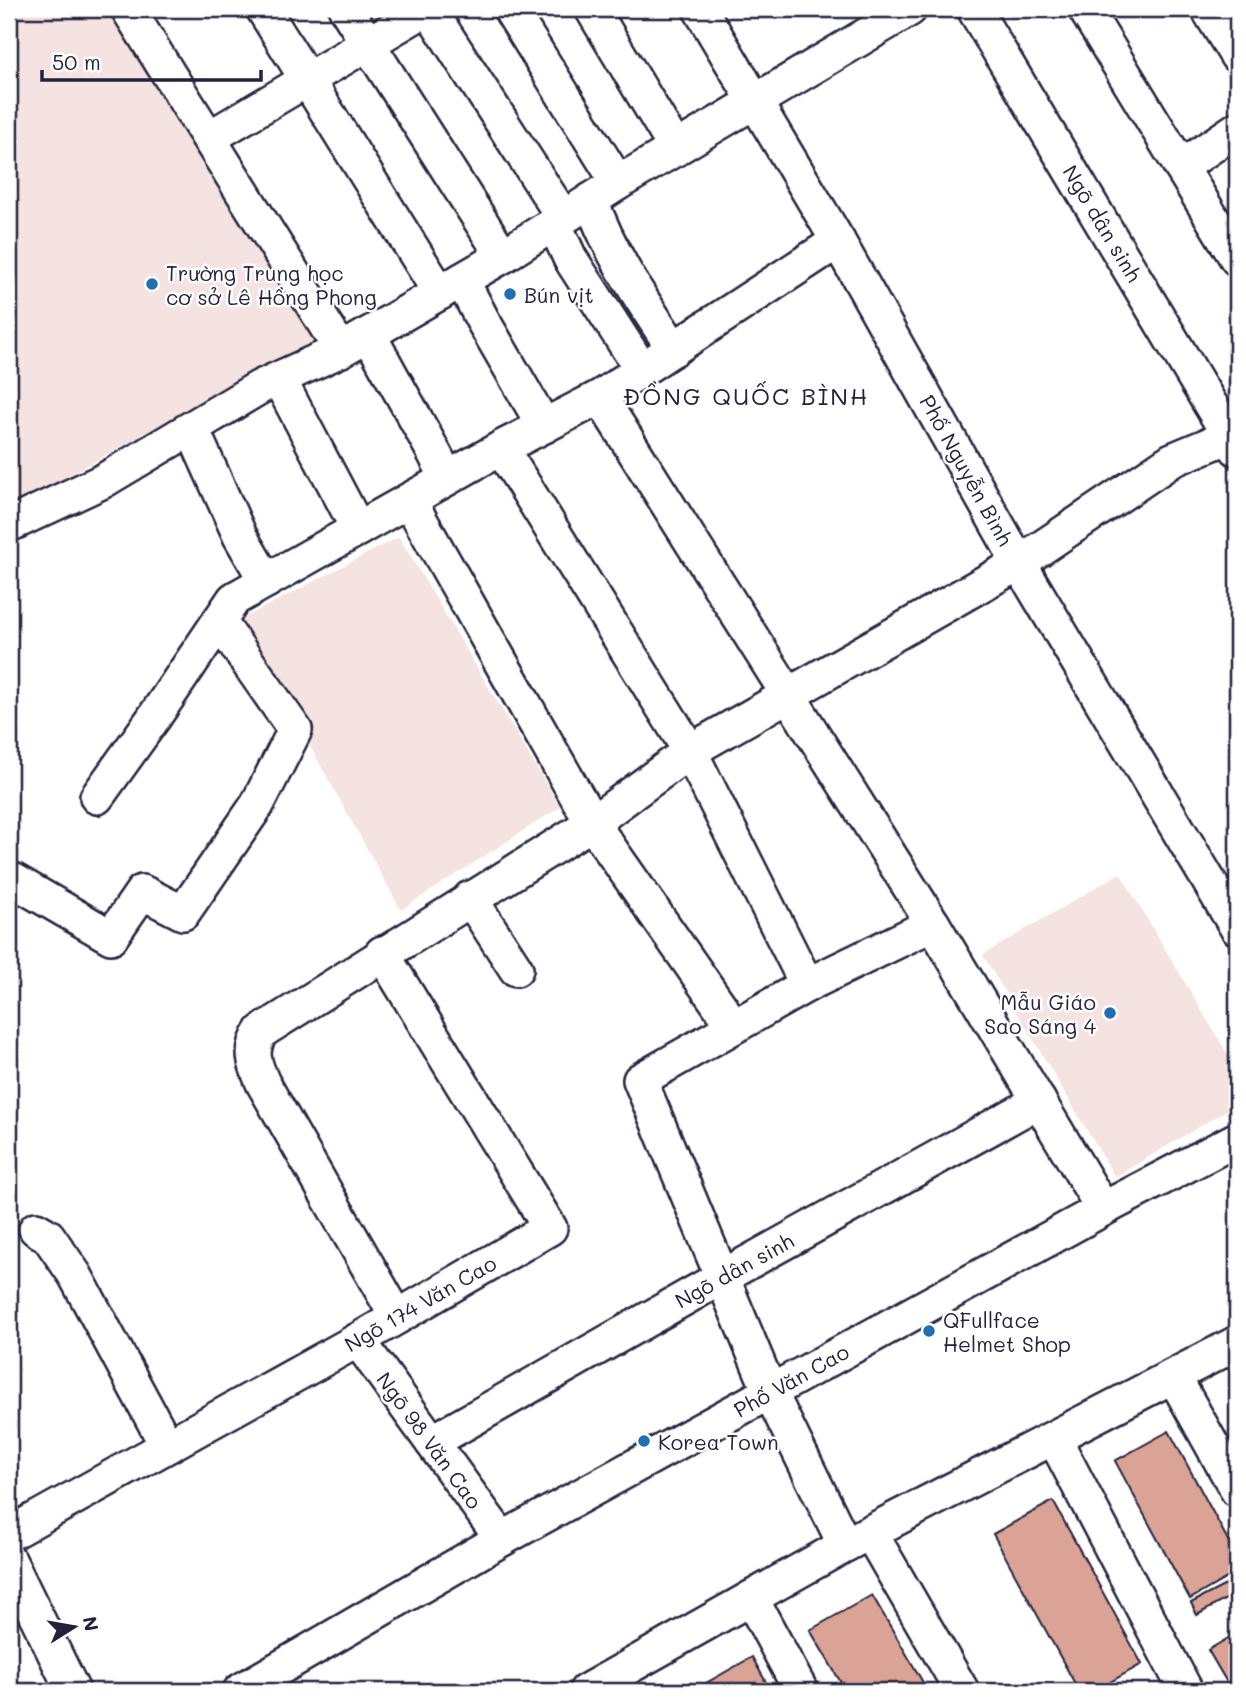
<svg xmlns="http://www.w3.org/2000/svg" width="1246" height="1700" font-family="Mali,sans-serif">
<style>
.built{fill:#f4e3e0}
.building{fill:#dba396;stroke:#22223b;stroke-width:2}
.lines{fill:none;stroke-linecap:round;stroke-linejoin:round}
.minor-casing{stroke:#22223b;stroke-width:38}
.minor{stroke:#fff;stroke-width:33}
.poi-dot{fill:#1f6fb2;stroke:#fff;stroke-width:2.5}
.labels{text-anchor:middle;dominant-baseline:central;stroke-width:5;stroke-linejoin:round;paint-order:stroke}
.street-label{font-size:21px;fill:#22223b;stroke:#fff}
.poi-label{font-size:21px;fill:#22223b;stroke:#fff;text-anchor:start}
.quarter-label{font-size:24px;letter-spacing:2px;fill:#22223b;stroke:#fff}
</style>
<rect width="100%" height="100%" fill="#fff"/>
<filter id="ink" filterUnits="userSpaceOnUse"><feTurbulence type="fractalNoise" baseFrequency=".0143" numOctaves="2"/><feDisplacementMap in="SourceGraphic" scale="14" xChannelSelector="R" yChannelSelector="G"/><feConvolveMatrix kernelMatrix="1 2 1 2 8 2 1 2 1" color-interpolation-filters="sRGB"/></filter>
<g filter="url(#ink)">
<g class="built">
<path d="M 9,9 L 141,9 L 325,335 L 9,508 Z"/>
<path d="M 399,537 L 560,807 L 401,910 L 240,620 Z"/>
<path d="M 1120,873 L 1237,1070 L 1237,1104 L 1115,1177 L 983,955 Z"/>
</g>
<g class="building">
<path d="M 1169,1431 L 1237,1557 L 1237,1572 L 1190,1599 L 1115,1461 Z"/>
<path d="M 1053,1501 L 1142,1664 L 1094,1691 L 1079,1691 L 993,1534 Z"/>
<path d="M 1237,1579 L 1237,1593 L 1197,1615 L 1191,1603 Z"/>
<path d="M 872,1595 L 928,1691 L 846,1691 L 810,1630 Z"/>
<path d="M 1237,1633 L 1237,1691 L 1232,1691 L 1208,1650 Z"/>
<path d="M 752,1657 L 771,1691 L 692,1691 Z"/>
</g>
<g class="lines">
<defs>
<g id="minor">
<path d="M 128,9 L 341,350"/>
<path d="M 263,9 L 440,293"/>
<path d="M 346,9 L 503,256"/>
<path d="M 429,9 L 563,217"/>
<path d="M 510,9 L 618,183"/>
<path d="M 592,9 L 676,149"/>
<path d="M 700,9 L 838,241 L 1019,563 L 1237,928"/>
<path d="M 974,9 L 1237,449"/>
<path d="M 1085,9 L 1237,259"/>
<path d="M 1208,9 L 1237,56"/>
<path d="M 209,138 L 426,9"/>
<path d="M 1181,167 L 1237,129"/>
<path d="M 591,200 C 611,256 641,299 674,349"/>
<path d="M 554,223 L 570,258 L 642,370"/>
<path d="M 462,280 L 482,319 L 544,426"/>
<path d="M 369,334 C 394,383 423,429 447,478"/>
<path d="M 279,379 L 358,529"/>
<path d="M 600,397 L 933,924 L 807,985 L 640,1080 L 770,1392 L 845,1545"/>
<path d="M 192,429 L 240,536 L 266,581"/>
<path d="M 501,448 L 690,751 L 807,985"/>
<path d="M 409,500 L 592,823 L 733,1025"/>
<path d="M 9,525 L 103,481 L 260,387 L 341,350 L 369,334 L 503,256 L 618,183 L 910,9"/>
<path d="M 97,797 L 153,719 L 234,599 L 501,448 L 600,397 L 838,241"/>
<path d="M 9,887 L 13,880 L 111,937 L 142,892 L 183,913 L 257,805 L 295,730 L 219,621"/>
<path d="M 470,898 L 516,969"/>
<path d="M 933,924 L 1103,1209"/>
<path d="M 36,1229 L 48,1236 L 75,1275 L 167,1446"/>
<path d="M 397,1317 L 263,1083 C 254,1063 249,1050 262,1031 L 592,823 L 690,751 L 1019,563 L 1172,460 L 1237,433"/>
<path d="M 358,1340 L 502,1539"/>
<path d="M 1174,1377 L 1237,1490"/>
<path d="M 1054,1438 L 1186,1691"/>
<path d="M 432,1442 L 722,1277 L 1039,1101"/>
<path d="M 870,1532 L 962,1691"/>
<path d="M 9,1534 L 358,1340 L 550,1228 L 382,953"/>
<path d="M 9,1560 L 73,1691"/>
<path d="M 751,1598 L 801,1691"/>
<path d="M 240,1691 L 502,1539 L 1103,1209 L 1237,1139"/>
<path d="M 586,1691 L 845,1545 L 1237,1343"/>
</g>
</defs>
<use href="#minor" class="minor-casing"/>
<use href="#minor" class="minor"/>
</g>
</g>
<g class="poi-dot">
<circle cx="152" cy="284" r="7"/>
<circle cx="510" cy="294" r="7"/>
<circle cx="1110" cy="1013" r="7"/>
<circle cx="929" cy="1331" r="7"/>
<circle cx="644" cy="1441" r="7"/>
</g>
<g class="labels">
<g class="street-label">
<text transform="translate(1103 223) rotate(59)">Ngõ dân sinh</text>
<text transform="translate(967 470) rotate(61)">Phố Nguyễn Bình</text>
<text transform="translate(734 1270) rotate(-29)">Ngõ dân sinh</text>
<text transform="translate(420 1303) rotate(-30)">Ngõ 174 Văn Cao</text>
<text transform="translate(791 1380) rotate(-29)">Phố Văn Cao</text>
<text transform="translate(430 1440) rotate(54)">Ngõ 98 Văn Cao</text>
</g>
<g class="poi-label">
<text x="166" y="272">Trường Trung học<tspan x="166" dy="24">cơ sở Lê Hồng Phong</tspan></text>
<text x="524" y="294">Bún vịt</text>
<text x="1096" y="1001" text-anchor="end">Mẫu Giáo<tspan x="1096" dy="24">Sao Sáng 4</tspan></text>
<text x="943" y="1319">QFullface<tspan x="943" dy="24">Helmet Shop</tspan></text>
<text x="658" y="1441">Korea Town</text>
</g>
<g class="quarter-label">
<text x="746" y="395">ĐỒNG QUỐC BÌNH</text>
</g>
</g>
<rect width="1246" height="1700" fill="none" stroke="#fff" stroke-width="35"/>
<rect x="18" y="18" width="1211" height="1665" fill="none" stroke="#22223b" stroke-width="2.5" filter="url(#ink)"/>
<g transform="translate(74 1627) rotate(79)" stroke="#ffffff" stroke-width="5" paint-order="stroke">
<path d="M0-5L12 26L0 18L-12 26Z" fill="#22223b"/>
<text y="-10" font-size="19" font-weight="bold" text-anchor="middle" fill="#22223b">N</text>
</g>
<path d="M42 70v10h219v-10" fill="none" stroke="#22223b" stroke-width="3.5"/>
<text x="52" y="70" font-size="21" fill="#22223b" stroke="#ffffff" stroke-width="5" paint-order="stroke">50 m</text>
</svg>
